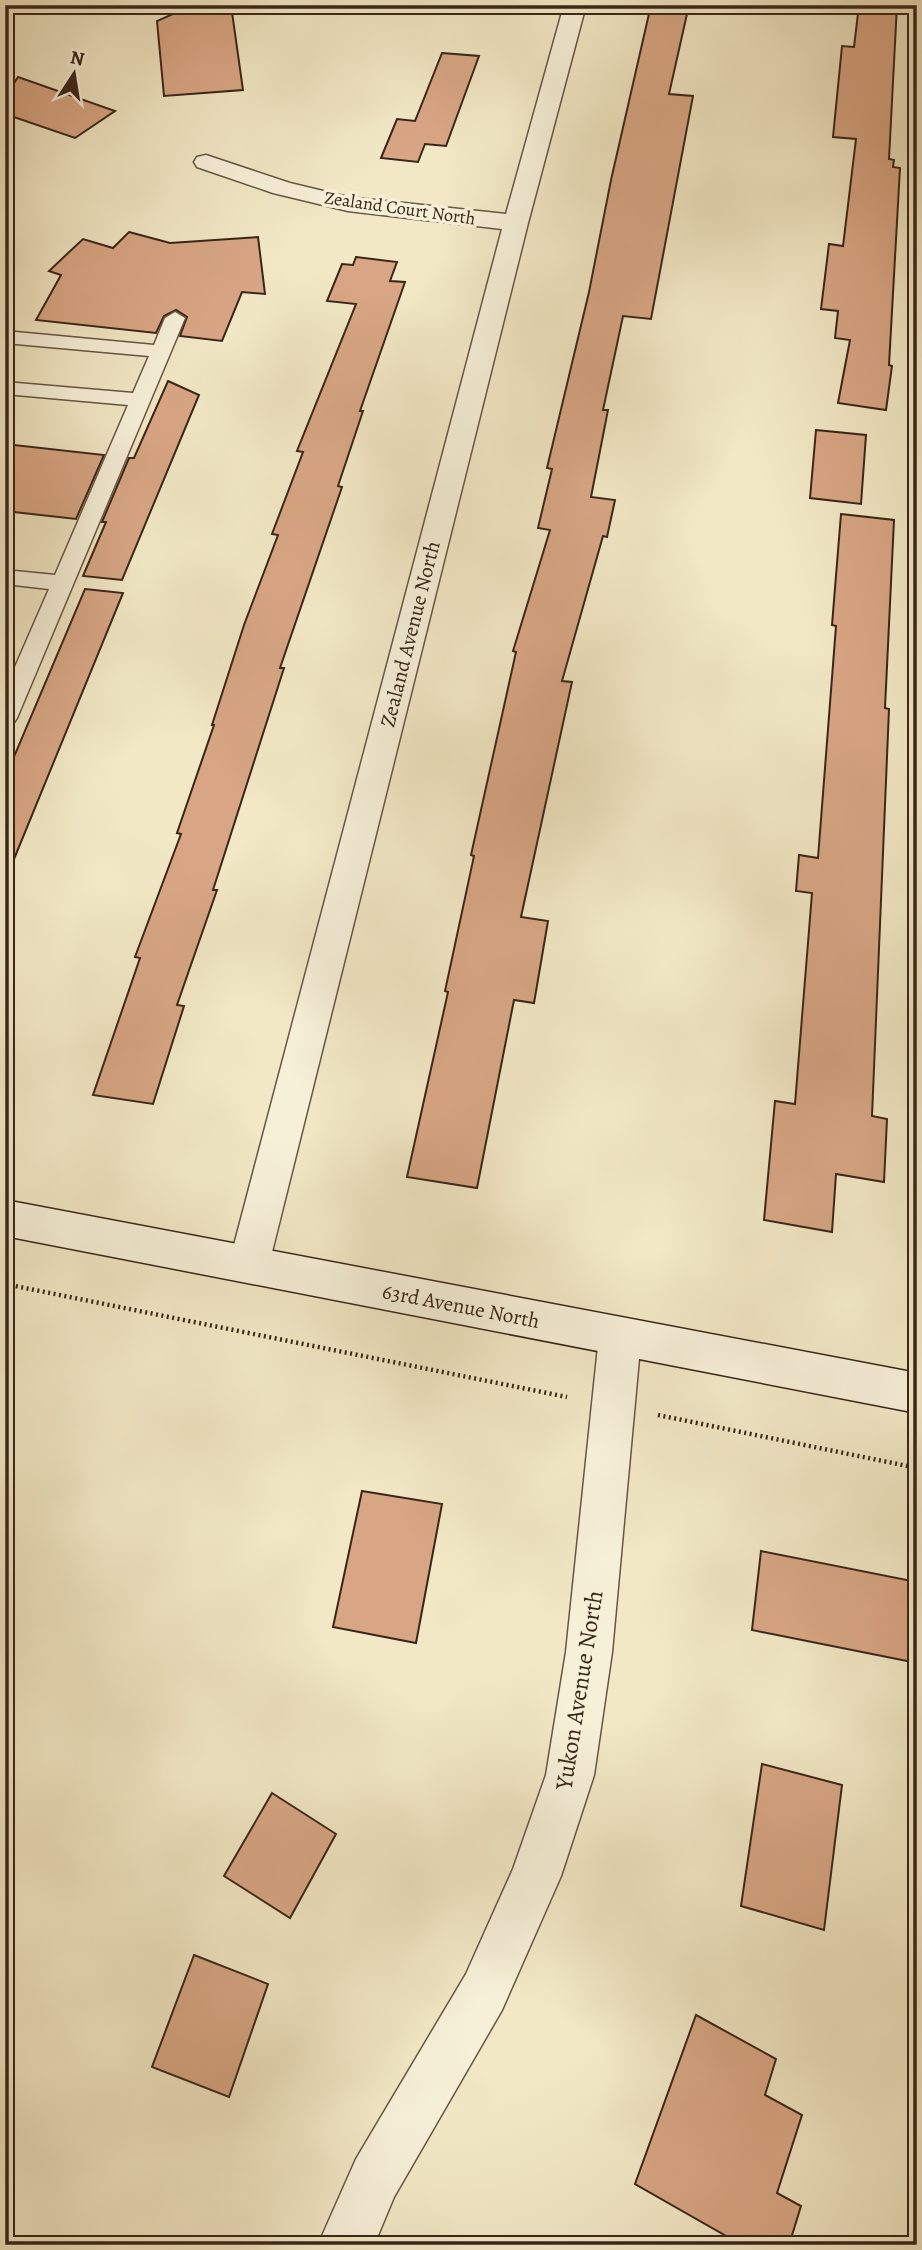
<svg xmlns="http://www.w3.org/2000/svg" width="922" height="2250" font-family="Alegreya,serif">
<style>
.building{fill:#d8a684;stroke:#392619;stroke-width:2}
.lines{fill:none;stroke-linecap:round;stroke-linejoin:round}
.lane-casing{stroke:#675644;stroke-width:3}
.street-casing{stroke:#675644;stroke-width:3}
.secondary-casing{stroke:#392619;stroke-width:3}
.path{stroke:#392619;stroke-width:4.5;stroke-dasharray:2 3.5;stroke-linecap:butt}
.lane{fill:#f7f0d9;fill-rule:evenodd}
.street{fill:#f7f0d9;fill-rule:evenodd}
.secondary{fill:#f7f0d9;fill-rule:evenodd}
.labels{text-anchor:middle;dominant-baseline:central;stroke-width:7;stroke-linejoin:round;paint-order:stroke}
.far-street-label{font-size:18px;fill:#392619;stroke:#f7f0d9}
.street-label{font-size:21px;fill:#392619;stroke:#f7f0d9}
.near-street-label{font-size:24px;fill:#392619;stroke:#f7f0d9}
</style>
<rect width="100%" height="100%" fill="#f2e8c5"/>
<filter id="stains"><feTurbulence type="fractalNoise" baseFrequency=".00286" numOctaves="4"/><feColorMatrix values="0 0 0 0 .2 0 0 0 0 .09 0 0 0 0 .02 0 0 0 .5 -.17"/></filter>
<radialGradient id="worn" r=".72"><stop offset=".6" stop-color="#630" stop-opacity="0"/><stop offset="1" stop-color="#630" stop-opacity=".3"/></radialGradient>
<g class="building">
<path d="M 193,5 L 231,5 L 243,90 L 164,96 L 157,21 Z"/>
<path d="M 651,5 L 689,5 L 669,94 L 693,96 L 651,319 L 623,316 L 603,410 L 608,410 L 591,497 L 615,500 L 607,537 L 603,536 L 562,681 L 572,682 L 521,917 L 548,921 L 534,1003 L 514,1000 L 477,1188 L 407,1177 L 448,992 L 445,991 L 474,856 L 471,855 L 516,652 L 513,651 L 550,530 L 538,528 L 552,469 L 547,468 L 589,292 L 611,180 Z"/>
<path d="M 859,5 L 897,5 L 889,159 L 894,160 L 893,167 L 900,168 L 889,365 L 892,366 L 886,410 L 838,403 L 850,340 L 835,338 L 838,311 L 821,309 L 829,244 L 843,246 L 856,139 L 833,137 L 842,46 L 854,47 Z"/>
<path d="M 442,53 L 479,56 L 446,146 L 425,144 L 418,162 L 381,158 L 397,119 L 415,121 Z"/>
<path d="M 18,77 L 115,111 L 75,138 L 5,114 L 5,97 Z"/>
<path d="M 129,232 L 170,243 L 258,237 L 265,294 L 242,292 L 222,341 L 180,336 L 187,317 L 176,310 L 164,316 L 156,333 L 36,320 L 61,275 L 49,271 L 83,239 L 113,248 Z"/>
<path d="M 356,257 L 397,262 L 390,281 L 405,282 L 360,411 L 363,411 L 338,486 L 342,487 L 280,668 L 284,668 L 213,890 L 217,890 L 177,1005 L 184,1006 L 153,1104 L 93,1095 L 140,958 L 135,957 L 181,834 L 177,833 L 214,725 L 212,725 L 244,625 L 278,535 L 272,534 L 303,452 L 297,451 L 356,304 L 327,301 L 342,264 L 353,265 Z"/>
<path d="M 168,381 L 199,395 L 122,580 L 83,576 L 106,522 L 102,522 L 129,458 L 134,458 Z"/>
<path d="M 816,430 L 866,435 L 861,504 L 810,498 Z"/>
<path d="M 5,444 L 104,455 L 76,519 L 5,511 Z"/>
<path d="M 841,514 L 894,520 L 885,708 L 889,709 L 872,1116 L 887,1119 L 884,1182 L 836,1174 L 832,1232 L 764,1220 L 775,1101 L 795,1104 L 812,893 L 796,891 L 799,855 L 818,858 L 836,626 L 832,625 Z"/>
<path d="M 85,589 L 123,593 L 5,881 L 5,778 Z"/>
<path d="M 362,1491 L 442,1504 L 416,1643 L 333,1627 Z"/>
<path d="M 761,1551 L 917,1582 L 917,1663 L 752,1630 Z"/>
<path d="M 762,1764 L 842,1785 L 824,1930 L 741,1906 Z"/>
<path d="M 272,1793 L 336,1834 L 290,1918 L 224,1876 Z"/>
<path d="M 194,1955 L 268,1984 L 229,2097 L 152,2067 Z"/>
<path d="M 696,2015 L 776,2059 L 765,2095 L 802,2115 L 777,2193 L 801,2206 L 789,2245 L 742,2245 L 635,2184 Z"/>
</g>
<g class="lines">
<defs>
<path id="lane" d="M 175,312 L 185,318 L 17,718 L 13,724 L 5,726 L 5,690 L 49,589 L 5,584 L 5,570 L 55,575 L 128,405 L 5,394 L 5,382 L 133,393 L 149,356 L 5,343 L 5,331 L 154,345 L 165,318 Z"/>
<g id="street">
<path d="M 564,5 L 586,5 L 528,223 L 269,1264 L 263,1277 L 249,1282 L 235,1277 L 229,1264 L 502,229 L 348,211 L 273,193 L 197,167 L 194,162 L 197,157 L 206,155 L 290,183 L 348,197 L 506,214 Z"/>
<path d="M 620,1318 L 635,1323 L 641,1337 L 612,1652 L 594,1775 L 561,1876 L 502,2010 L 394,2197 L 374,2245 L 318,2245 L 356,2159 L 466,1974 L 513,1869 L 546,1775 L 566,1652 L 599,1337 L 605,1323 Z"/>
</g>
<path id="secondary" d="M 5,1200 L 917,1373 L 917,1413 L 5,1236 Z"/>
</defs>
<use href="#lane" class="lane-casing"/>
<use href="#street" class="street-casing"/>
<use href="#secondary" class="secondary-casing"/>
<g class="path">
<path d="M 5,1284 L 567,1397"/>
<path d="M 658,1415 L 917,1468"/>
</g>
<use href="#lane" class="lane"/>
<use href="#street" class="street"/>
<use href="#secondary" class="secondary"/>
</g>
<g class="labels">
<g class="far-street-label">
<text transform="translate(400 208) rotate(8)">Zealand Court North</text>
</g>
<g class="street-label">
<text transform="translate(410 634) rotate(-76)">Zealand Avenue North</text>
<text transform="translate(461 1306) rotate(11)">63rd Avenue North</text>
</g>
<g class="near-street-label">
<text transform="translate(579 1690) rotate(-81)">Yukon Avenue North</text>
</g>
</g>
<rect width="922" height="2250" fill="none" stroke="#f2e8c5" stroke-width="28"/>
<rect x="7" y="7" width="908" height="2236" fill="none" stroke="#392619" stroke-width="3.5"/>
<rect x="14" y="14" width="894" height="2222" fill="none" stroke="#392619" stroke-width="2"/>
<g transform="translate(74 74) rotate(12)" stroke="#f7f0d9" stroke-width="5" paint-order="stroke">
<path d="M0-5L12 26L0 18L-12 26Z" fill="#392619"/>
<text y="-10" font-size="19" font-weight="bold" text-anchor="middle" fill="#392619">N</text>
</g>
<rect width="100%" height="100%" filter="url(#stains)"/>
<rect width="100%" height="100%" fill="url(#worn)"/>
</svg>
